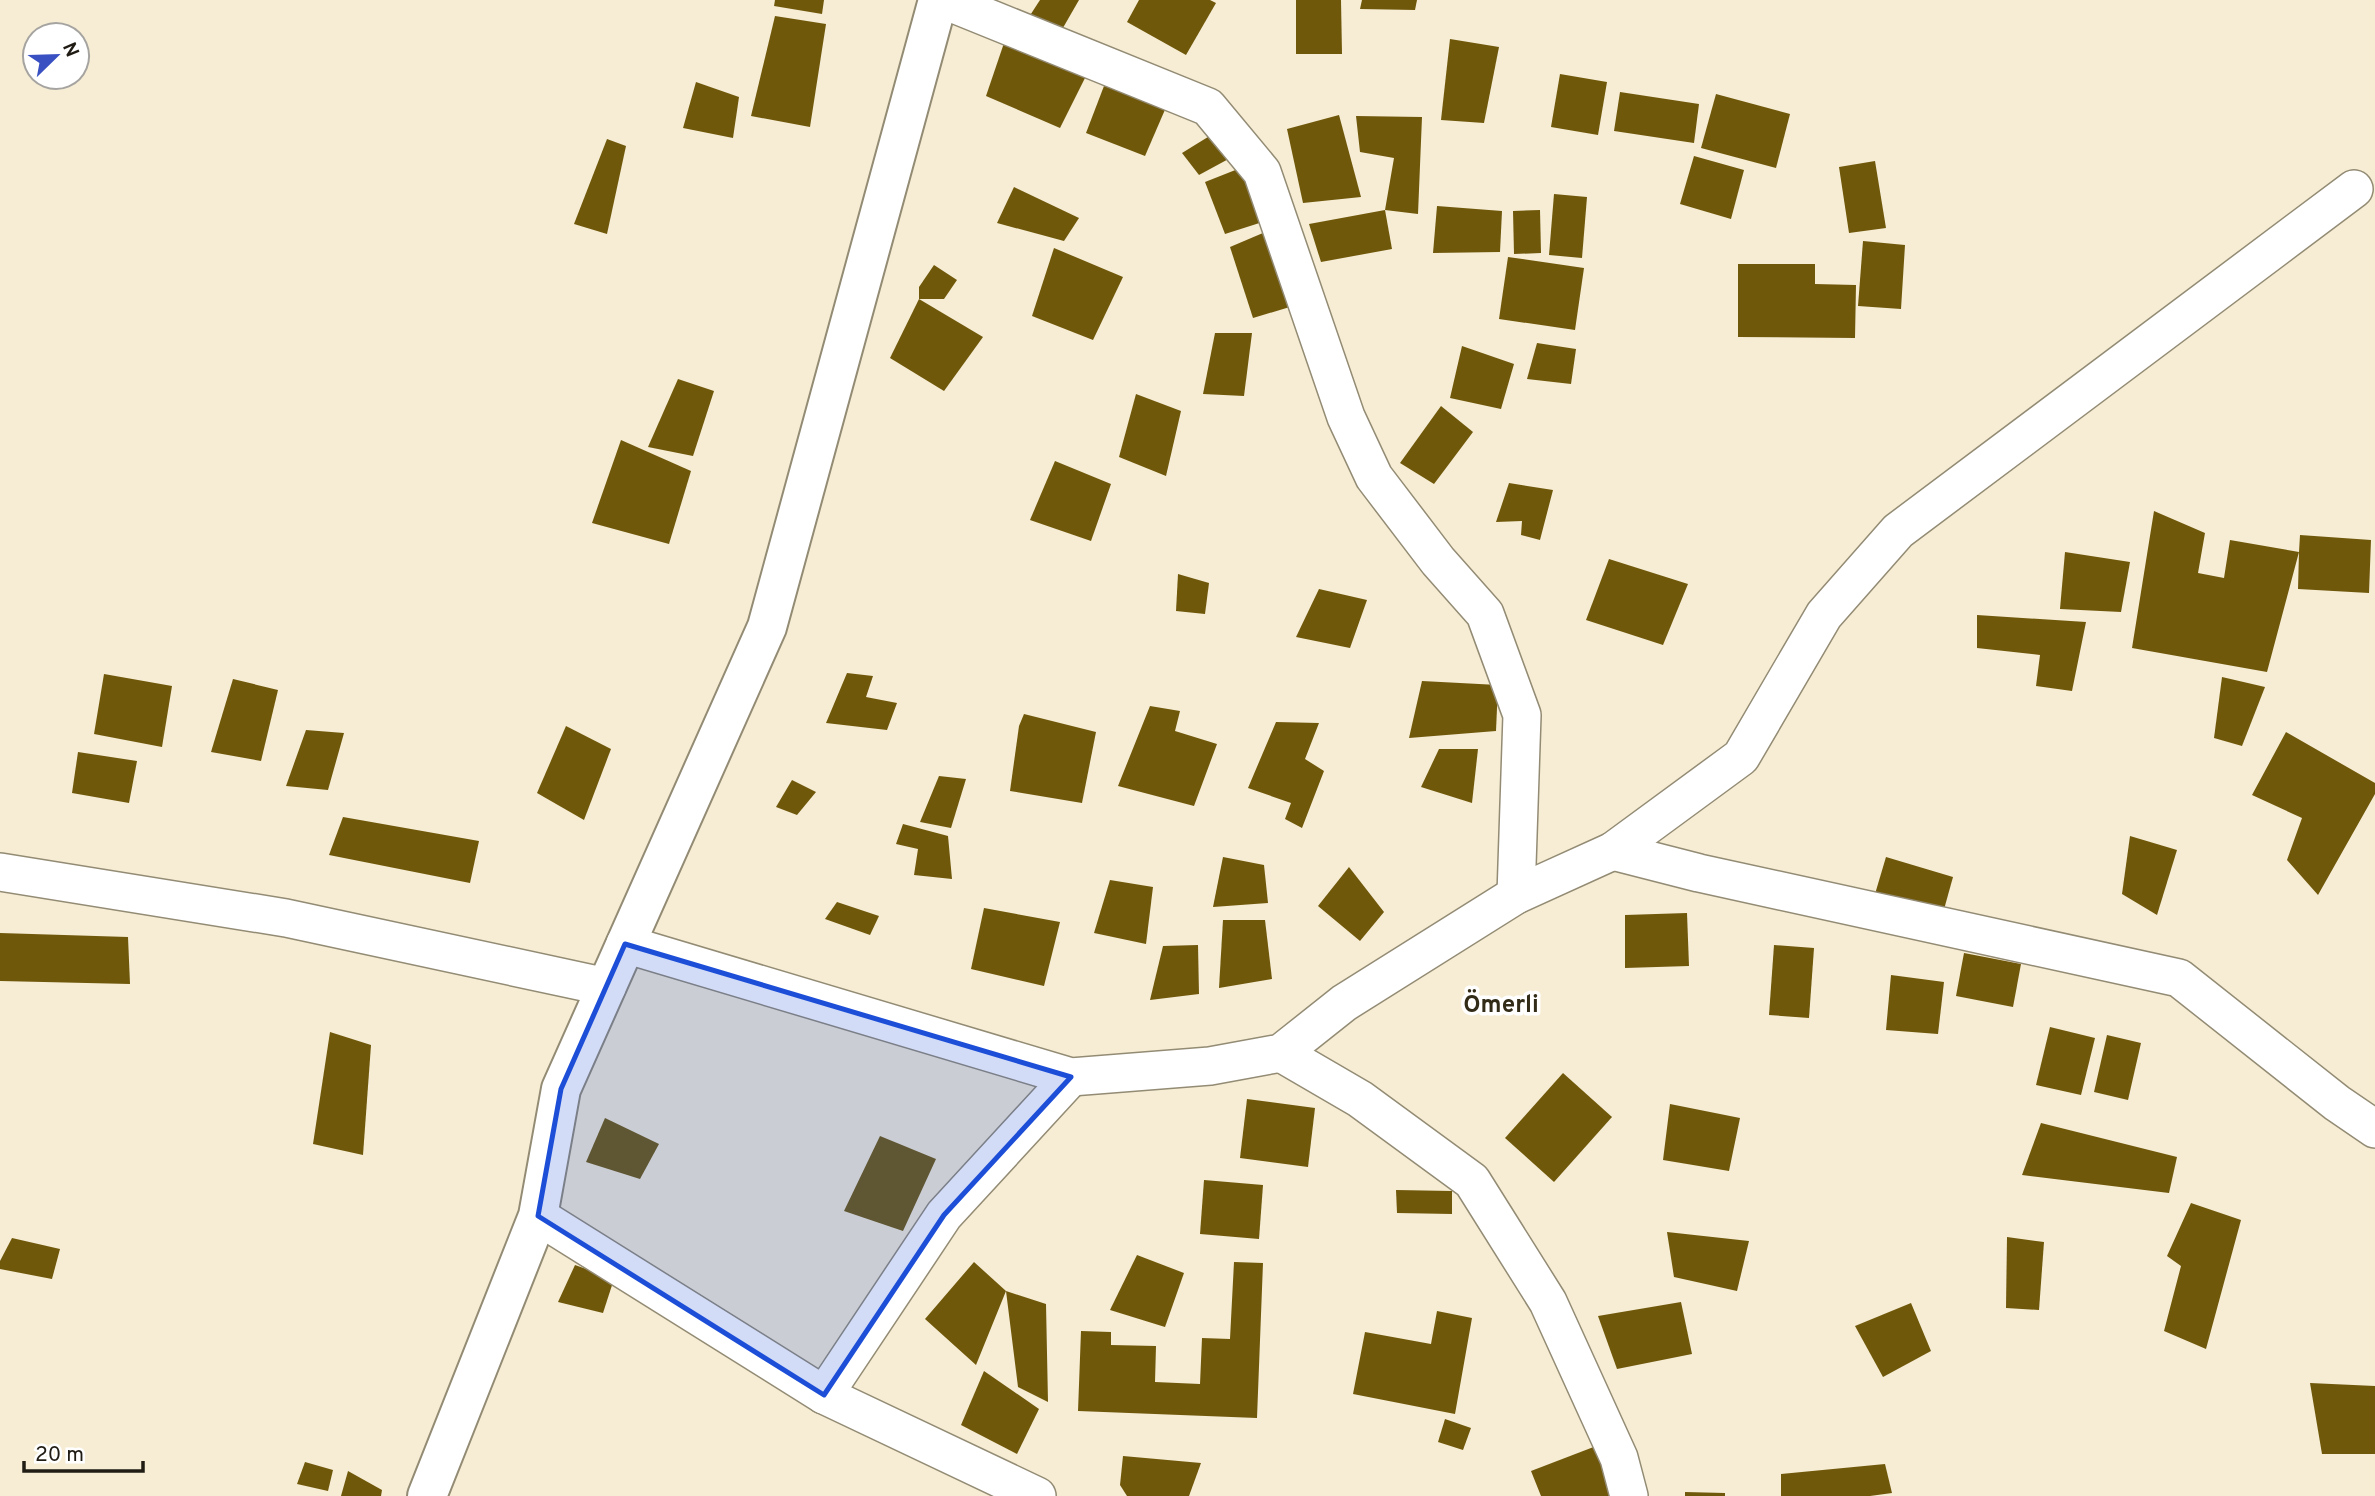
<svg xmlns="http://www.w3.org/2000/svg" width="2375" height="1496" font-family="Overpass,sans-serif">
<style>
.building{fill:#70580b}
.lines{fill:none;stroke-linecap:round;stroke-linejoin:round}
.street-casing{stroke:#938b74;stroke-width:40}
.secondary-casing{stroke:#938b74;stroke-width:42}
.street{stroke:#fff;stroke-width:37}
.secondary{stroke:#fff;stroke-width:38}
.marked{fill:#1d4ed8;fill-opacity:0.2;stroke:#1d4ed8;stroke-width:5;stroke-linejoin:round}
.labels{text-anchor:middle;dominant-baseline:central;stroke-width:7;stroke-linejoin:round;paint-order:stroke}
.quarter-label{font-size:24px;font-weight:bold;fill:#322b17;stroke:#fff}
</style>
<rect width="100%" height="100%" fill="#f6edd4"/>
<g class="building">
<path d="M 775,0 L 824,0 L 822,14 L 774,6 Z"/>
<path d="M 1040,0 L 1079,0 L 1060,33 L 1027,20 Z"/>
<path d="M 1139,0 L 1210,0 L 1216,3 L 1186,55 L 1127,22 Z"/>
<path d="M 1296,0 L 1341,0 L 1342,54 L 1296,54 Z"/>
<path d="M 1362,0 L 1417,0 L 1415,10 L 1360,9 Z"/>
<path d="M 775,16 L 826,24 L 810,127 L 751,116 Z"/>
<path d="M 1450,39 L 1499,47 L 1484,123 L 1441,120 Z"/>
<path d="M 1004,43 L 1086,76 L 1060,128 L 986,96 Z"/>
<path d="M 1560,74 L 1607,82 L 1598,135 L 1551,127 Z"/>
<path d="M 696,82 L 739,97 L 733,138 L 683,128 Z"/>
<path d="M 1104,86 L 1167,105 L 1145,156 L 1086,133 Z"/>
<path d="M 1620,92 L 1699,104 L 1694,143 L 1614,131 Z"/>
<path d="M 1716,94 L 1790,114 L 1776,168 L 1701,148 Z"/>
<path d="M 1339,115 L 1361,197 L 1303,203 L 1287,129 Z"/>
<path d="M 1356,116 L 1422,117 L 1418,214 L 1385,210 L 1394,158 L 1360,152 Z"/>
<path d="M 1216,132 L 1234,156 L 1199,175 L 1182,153 Z"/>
<path d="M 607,139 L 626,146 L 607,234 L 574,224 Z"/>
<path d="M 1694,156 L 1744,170 L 1731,219 L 1680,204 Z"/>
<path d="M 1875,161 L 1886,228 L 1849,233 L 1839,167 Z"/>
<path d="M 1243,167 L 1272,219 L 1225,234 L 1205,182 Z"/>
<path d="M 1014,187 L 1079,218 L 1064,241 L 997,223 Z"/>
<path d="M 1554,194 L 1587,197 L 1582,258 L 1549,255 Z"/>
<path d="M 1437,206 L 1502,211 L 1500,252 L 1433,253 Z"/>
<path d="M 1385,210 L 1392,249 L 1321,262 L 1309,224 Z"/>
<path d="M 1540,210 L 1541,253 L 1514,254 L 1513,211 Z"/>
<path d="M 1270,230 L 1303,303 L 1253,318 L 1230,247 Z"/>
<path d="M 1863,241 L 1905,245 L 1901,309 L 1858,306 Z"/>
<path d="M 1054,248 L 1123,277 L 1093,340 L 1032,316 Z"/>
<path d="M 1508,257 L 1584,268 L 1575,330 L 1499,319 Z"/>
<path d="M 1738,264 L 1815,264 L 1815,284 L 1856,285 L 1855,338 L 1738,337 Z"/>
<path d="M 934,265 L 957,280 L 944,299 L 919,299 L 919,287 Z"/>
<path d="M 919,299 L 983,337 L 944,391 L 890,358 Z"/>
<path d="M 1215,333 L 1252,333 L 1244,396 L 1203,394 Z"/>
<path d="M 1537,343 L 1576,349 L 1571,384 L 1527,379 Z"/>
<path d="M 1462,346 L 1514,364 L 1501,409 L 1450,398 Z"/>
<path d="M 678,379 L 714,391 L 693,456 L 648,447 Z"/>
<path d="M 1136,394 L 1181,411 L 1166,476 L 1119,457 Z"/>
<path d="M 1441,406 L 1473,432 L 1434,484 L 1400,463 Z"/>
<path d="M 621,440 L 691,471 L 669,544 L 592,523 Z"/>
<path d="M 1055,461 L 1111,484 L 1091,541 L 1030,520 Z"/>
<path d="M 1509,483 L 1553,490 L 1540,540 L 1521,535 L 1522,521 L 1496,522 Z"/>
<path d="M 2154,511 L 2205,533 L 2198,573 L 2224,578 L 2230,540 L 2299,552 L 2300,535 L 2371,540 L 2369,593 L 2298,589 L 2299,552 L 2267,672 L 2132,648 Z"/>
<path d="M 2065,552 L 2130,562 L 2121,612 L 2060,609 Z"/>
<path d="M 1609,559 L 1688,584 L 1663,645 L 1586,620 Z"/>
<path d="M 1178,574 L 1209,583 L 1205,614 L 1176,611 Z"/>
<path d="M 1319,589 L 1367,600 L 1350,648 L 1296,637 Z"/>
<path d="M 1977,615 L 2086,622 L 2072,691 L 2036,686 L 2040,655 L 1977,648 Z"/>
<path d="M 847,673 L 873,676 L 866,697 L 897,703 L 887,730 L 826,723 Z"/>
<path d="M 104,674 L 172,686 L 162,747 L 94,734 Z"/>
<path d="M 2222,677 L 2265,687 L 2242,746 L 2214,738 Z"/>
<path d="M 233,679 L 278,690 L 261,761 L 211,752 Z"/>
<path d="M 1422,681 L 1498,685 L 1496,731 L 1409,738 Z"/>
<path d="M 1150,706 L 1180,711 L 1175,731 L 1217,744 L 1194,806 L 1118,786 Z"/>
<path d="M 1024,714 L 1096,732 L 1082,803 L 1010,791 L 1019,726 Z"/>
<path d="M 1276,722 L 1319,723 L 1305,759 L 1324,771 L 1302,828 L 1285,819 L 1291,803 L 1248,788 Z"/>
<path d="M 566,726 L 611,749 L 584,820 L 537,793 Z"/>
<path d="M 306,730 L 344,733 L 328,790 L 286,786 Z"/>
<path d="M 2286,732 L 2375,783 L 2375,794 L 2318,895 L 2287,860 L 2302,818 L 2252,795 Z"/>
<path d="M 1439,749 L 1478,749 L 1472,803 L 1421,787 Z"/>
<path d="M 78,752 L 137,761 L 129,803 L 72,793 Z"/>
<path d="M 939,776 L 966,779 L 951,828 L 920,822 Z"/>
<path d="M 792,780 L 816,792 L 797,815 L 776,807 Z"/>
<path d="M 343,817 L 479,841 L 470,883 L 329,855 Z"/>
<path d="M 903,824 L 948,836 L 952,879 L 914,875 L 918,849 L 896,844 Z"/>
<path d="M 2130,836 L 2177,850 L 2157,915 L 2122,894 Z"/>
<path d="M 1223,857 L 1264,865 L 1268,903 L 1213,907 Z"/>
<path d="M 1886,857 L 1953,877 L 1943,913 L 1875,894 Z"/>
<path d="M 1349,867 L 1384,912 L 1360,941 L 1318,906 Z"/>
<path d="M 1110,880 L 1153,887 L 1146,944 L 1094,933 Z"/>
<path d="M 837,902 L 879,916 L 870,935 L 825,919 Z"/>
<path d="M 984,908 L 1060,922 L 1044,986 L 971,969 Z"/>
<path d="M 1687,913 L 1689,966 L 1625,968 L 1625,915 Z"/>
<path d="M 1223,920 L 1265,920 L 1272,979 L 1219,988 Z"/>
<path d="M 0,933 L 128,937 L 130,984 L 0,981 Z"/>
<path d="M 1198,945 L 1199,994 L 1150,1000 L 1163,946 Z"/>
<path d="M 1774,945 L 1814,948 L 1809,1018 L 1769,1015 Z"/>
<path d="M 1964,953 L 2021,964 L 2013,1007 L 1956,996 Z"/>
<path d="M 1891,975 L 1944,982 L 1938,1034 L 1886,1030 Z"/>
<path d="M 2050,1027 L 2095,1038 L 2081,1095 L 2036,1085 Z"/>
<path d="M 330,1032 L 371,1045 L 363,1155 L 313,1144 Z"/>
<path d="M 2107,1035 L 2141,1043 L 2128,1100 L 2094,1092 Z"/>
<path d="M 1563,1073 L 1612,1117 L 1554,1182 L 1505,1138 Z"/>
<path d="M 1247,1099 L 1315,1108 L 1308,1167 L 1240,1158 Z"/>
<path d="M 1670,1104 L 1740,1118 L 1729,1171 L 1663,1160 Z"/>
<path d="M 605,1118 L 659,1144 L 640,1179 L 586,1162 Z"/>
<path d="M 2041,1123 L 2177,1157 L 2169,1193 L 2022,1175 Z"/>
<path d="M 880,1136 L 936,1159 L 903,1231 L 844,1211 Z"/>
<path d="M 1204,1180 L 1263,1185 L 1259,1239 L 1200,1234 Z"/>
<path d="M 1396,1190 L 1452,1191 L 1452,1214 L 1397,1213 Z"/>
<path d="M 2191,1203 L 2241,1220 L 2206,1349 L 2164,1331 L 2181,1266 L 2167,1256 Z"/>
<path d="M 1667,1232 L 1749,1241 L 1737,1291 L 1674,1277 Z"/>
<path d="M 2007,1237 L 2044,1242 L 2039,1310 L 2006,1308 Z"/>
<path d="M 12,1238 L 60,1249 L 52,1279 L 0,1269 L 0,1261 Z"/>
<path d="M 1137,1255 L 1184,1273 L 1165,1327 L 1110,1310 Z"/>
<path d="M 974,1262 L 1006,1291 L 1046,1304 L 1048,1402 L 1018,1387 L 1006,1291 L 976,1365 L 925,1319 Z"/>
<path d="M 1234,1262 L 1263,1263 L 1257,1418 L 1078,1411 L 1081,1331 L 1111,1332 L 1111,1345 L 1156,1346 L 1155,1382 L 1200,1384 L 1202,1338 L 1230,1339 Z"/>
<path d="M 575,1265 L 614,1279 L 603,1313 L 558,1302 Z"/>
<path d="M 1681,1302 L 1692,1354 L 1617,1369 L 1598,1316 Z"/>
<path d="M 1911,1303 L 1931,1351 L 1883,1377 L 1855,1326 Z"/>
<path d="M 1437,1311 L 1472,1318 L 1455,1414 L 1353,1394 L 1365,1332 L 1431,1344 Z"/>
<path d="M 984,1371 L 1039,1409 L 1017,1454 L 961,1425 Z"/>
<path d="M 2310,1383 L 2375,1386 L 2375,1454 L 2322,1454 Z"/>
<path d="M 1445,1419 L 1471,1428 L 1463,1450 L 1438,1442 Z"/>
<path d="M 1604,1443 L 1611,1496 L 1541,1496 L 1531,1471 Z"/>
<path d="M 1123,1456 L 1201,1463 L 1189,1496 L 1127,1496 L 1120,1485 Z"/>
<path d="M 305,1462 L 333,1470 L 328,1491 L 297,1484 Z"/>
<path d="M 1885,1464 L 1892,1493 L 1870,1496 L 1781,1496 L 1781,1474 Z"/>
<path d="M 348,1471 L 382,1490 L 381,1496 L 341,1496 Z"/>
<path d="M 1685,1492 L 1725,1493 L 1725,1496 L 1685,1496 Z"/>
</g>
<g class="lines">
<defs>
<g id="street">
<path d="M 944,0 L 1208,107 L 1262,172 L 1346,417 L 1374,477 L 1438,561 L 1485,614 L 1522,715 L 1516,895"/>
<path d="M 1613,851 L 1699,873 L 2179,978 L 2337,1103 L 2375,1129"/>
<path d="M 0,872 L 286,918 L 607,987"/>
<path d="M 625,944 L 1071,1077 L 1210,1066 L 1281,1053 L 1344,1003 L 1516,895 L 1613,851 L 1741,757 L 1824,615 L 1898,531 L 2354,189"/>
<path d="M 1281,1053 L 1360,1099 L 1472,1181 L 1548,1302 L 1619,1458 L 1629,1496"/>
<path d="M 538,1216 L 824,1395 L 1037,1496"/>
<path d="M 824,1395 L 944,1215 L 1071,1077"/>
</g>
<path id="secondary" d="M 427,1496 L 538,1216 L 561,1089 L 767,627 L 938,0"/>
</defs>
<use href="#street" class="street-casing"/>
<use href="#secondary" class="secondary-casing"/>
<use href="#street" class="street"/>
<use href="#secondary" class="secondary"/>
</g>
<path class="marked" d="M 625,944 L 1071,1077 L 944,1215 L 824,1395 L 538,1216 L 561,1089 Z"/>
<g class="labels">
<g class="quarter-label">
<text x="1501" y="1006">Ömerli</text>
</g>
</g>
<g transform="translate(56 56) rotate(67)"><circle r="33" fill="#ffffff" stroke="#a6a4a1" stroke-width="2"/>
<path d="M0-5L12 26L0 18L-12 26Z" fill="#3950c2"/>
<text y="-10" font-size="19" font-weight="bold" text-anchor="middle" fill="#201c14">N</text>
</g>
<path d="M24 1461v10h119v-10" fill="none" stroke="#201c14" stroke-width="3.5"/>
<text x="35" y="1461" font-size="21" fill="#201c14" stroke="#ffffff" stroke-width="5" paint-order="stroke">20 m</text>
</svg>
